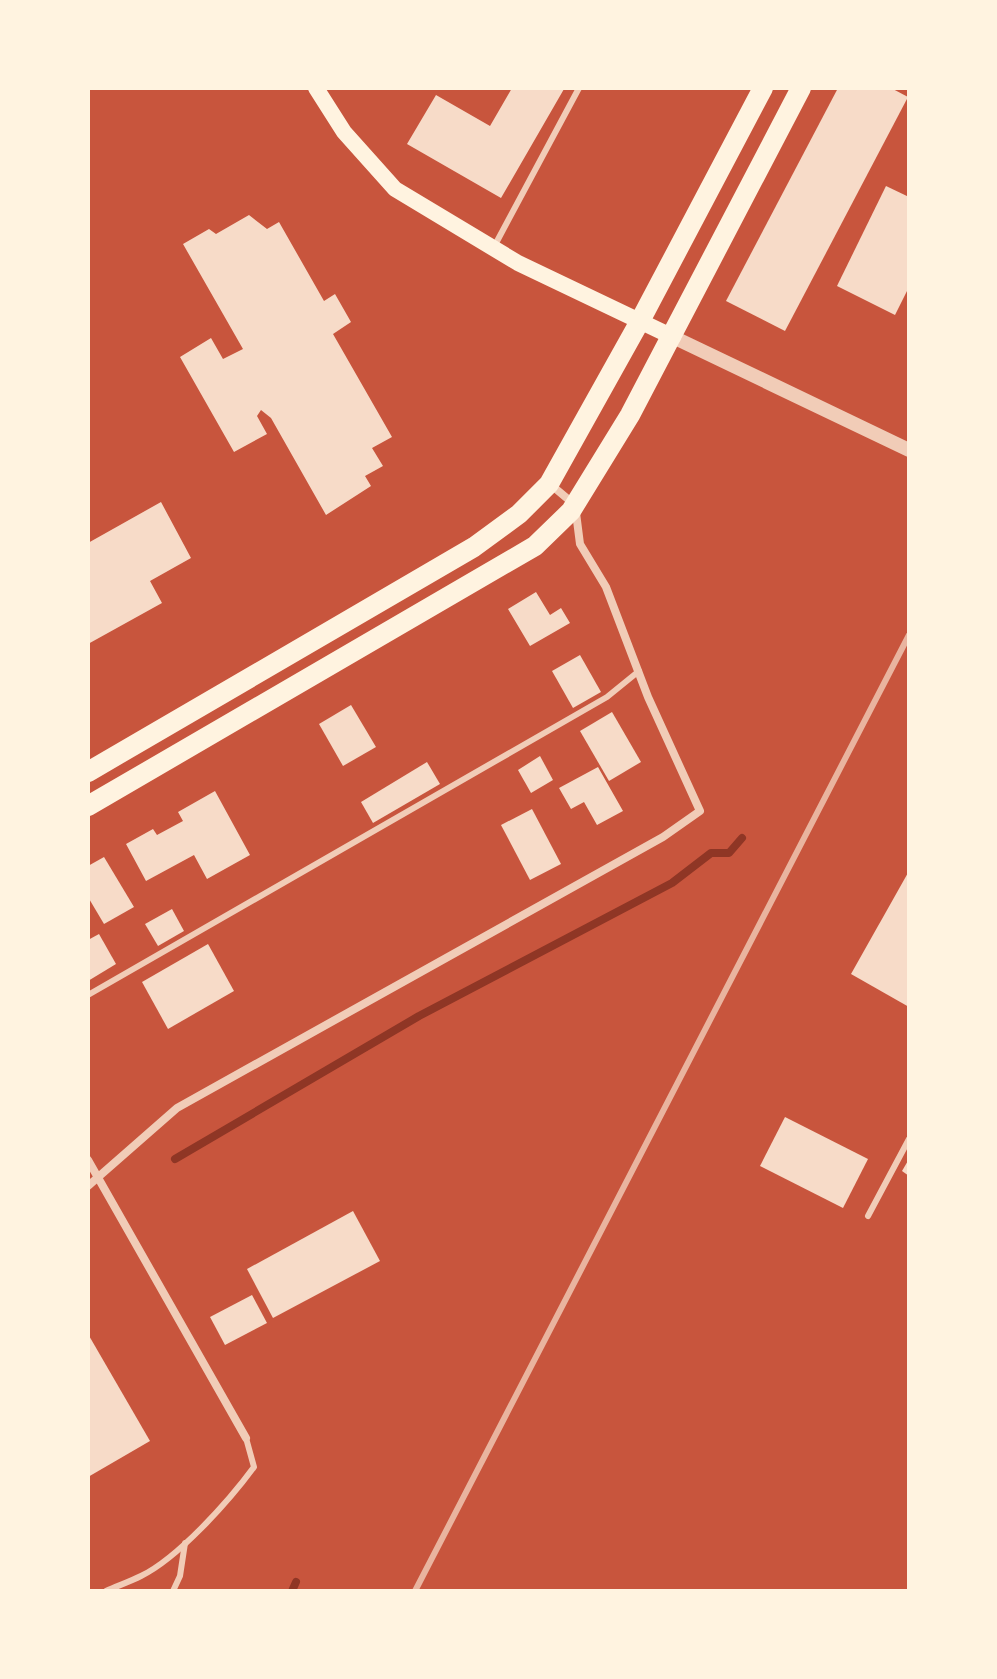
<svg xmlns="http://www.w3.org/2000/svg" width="997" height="1679" font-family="Raleway,sans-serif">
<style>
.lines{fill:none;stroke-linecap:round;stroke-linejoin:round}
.stream{stroke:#8f3625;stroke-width:8}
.building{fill:#f7dbc8}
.service{stroke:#f1ccb7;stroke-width:6}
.minor{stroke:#f1ccb7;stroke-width:8}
.tertiary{stroke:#f1ccb7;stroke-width:14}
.secondary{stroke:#fff3e0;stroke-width:16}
.primary{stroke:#fff3e0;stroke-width:20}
.rail{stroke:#e9b49f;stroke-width:6}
</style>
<rect width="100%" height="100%" fill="#c8553d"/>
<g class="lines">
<g class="stream">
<path d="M 175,1159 L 419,1016 L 672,883 L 711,853 L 729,853 L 742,838"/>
<path d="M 292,1591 L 296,1582"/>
</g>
</g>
<g class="building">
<path d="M 512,88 L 564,89 L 501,198 L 407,144 L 436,95 L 490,126 Z"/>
<path d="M 838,88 L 891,88 L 908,97 L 785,331 L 726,301 Z"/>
<path d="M 886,186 L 909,197 L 909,287 L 895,315 L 837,286 Z"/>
<path d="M 249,215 L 267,229 L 279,222 L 324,301 L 335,294 L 351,322 L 333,334 L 392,437 L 372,448 L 383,466 L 365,476 L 371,486 L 326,515 L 271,418 L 261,410 L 257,416 L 267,434 L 234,452 L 180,357 L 211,338 L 223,359 L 243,349 L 183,244 L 209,229 L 216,234 Z"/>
<path d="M 161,502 L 191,558 L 150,581 L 162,603 L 88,644 L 88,543 Z"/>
<path d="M 536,592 L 550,615 L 561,608 L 570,623 L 530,646 L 508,609 Z"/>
<path d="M 580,655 L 601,692 L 573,708 L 552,671 Z"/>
<path d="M 351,705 L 376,747 L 343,766 L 319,724 Z"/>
<path d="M 612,712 L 641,762 L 609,781 L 580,731 Z"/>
<path d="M 540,756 L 553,780 L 531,793 L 518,770 Z"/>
<path d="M 427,762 L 440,784 L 373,823 L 361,802 Z"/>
<path d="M 598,767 L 623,811 L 597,825 L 584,802 L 571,809 L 559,788 Z"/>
<path d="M 215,791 L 250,855 L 207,879 L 194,855 L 146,881 L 126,844 L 153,829 L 157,835 L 183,821 L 178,812 Z"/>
<path d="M 532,809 L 561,864 L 530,880 L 501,825 Z"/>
<path d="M 104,857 L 134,907 L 104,924 L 88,897 L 88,866 Z"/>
<path d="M 909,871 L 909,1007 L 851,974 Z"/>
<path d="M 172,909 L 184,931 L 158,946 L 145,924 Z"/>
<path d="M 99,934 L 116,964 L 88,981 L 88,940 Z"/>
<path d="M 208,944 L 234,991 L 168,1029 L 142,982 Z"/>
<path d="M 785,1117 L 868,1159 L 843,1208 L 760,1166 Z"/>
<path d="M 909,1159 L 909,1176 L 902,1171 Z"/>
<path d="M 353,1211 L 380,1261 L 273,1318 L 247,1269 Z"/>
<path d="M 252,1295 L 267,1323 L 225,1345 L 210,1317 Z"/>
<path d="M 88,1334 L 150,1441 L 88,1477 Z"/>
</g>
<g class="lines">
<g class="service">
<path d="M 495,245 L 579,88"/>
<path d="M 88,995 L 607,697 L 639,671"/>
<path d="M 868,1216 L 909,1139"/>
<path d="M 106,1591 C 117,1586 129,1582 141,1576 C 178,1558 229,1501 254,1467 L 246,1438"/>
<path d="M 173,1591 L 180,1576 L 185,1543"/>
</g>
<g class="minor">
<path d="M 88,1160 L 246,1438"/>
<path d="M 88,1186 L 177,1108 L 663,837 L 700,811 L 648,697 L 606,587 L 580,544 L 575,505 L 550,484"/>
</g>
<path class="tertiary" d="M 673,337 L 909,450"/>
<path class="secondary" d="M 316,88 L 344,132 L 395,189 L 518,263 L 673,337"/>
<g class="primary">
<path d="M 88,772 L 474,547 L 519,514 L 549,484 L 640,321 L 763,88"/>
<path d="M 88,806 L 535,546 L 571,511 L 630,415 L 801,88"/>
</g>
<path class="rail" d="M 415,1591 L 909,635"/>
</g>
<rect width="997" height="1679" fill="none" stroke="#fff3e0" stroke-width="180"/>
</svg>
